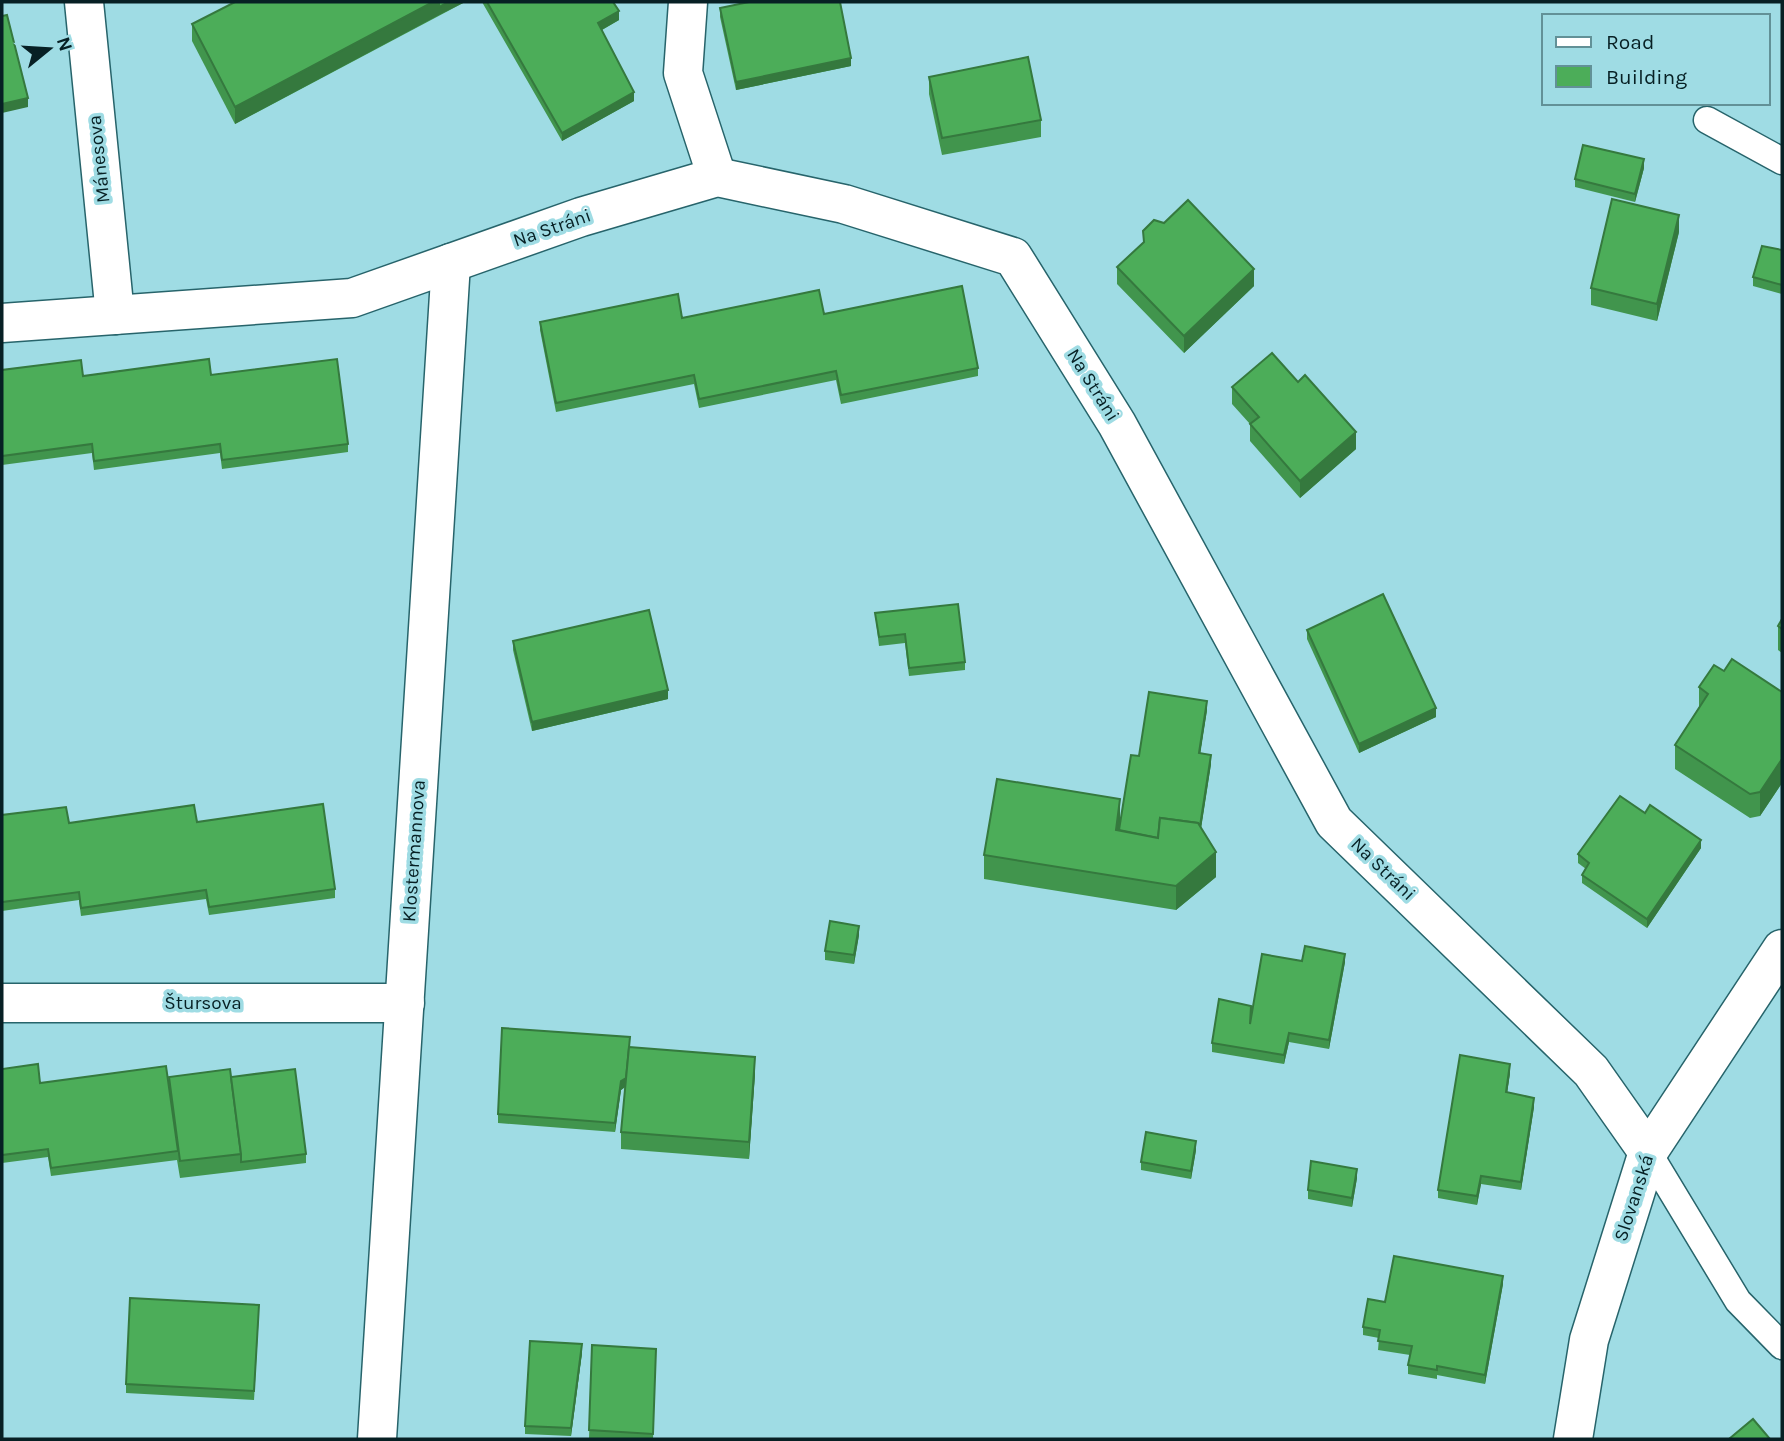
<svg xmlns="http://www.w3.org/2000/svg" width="1784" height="1441" font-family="Karla,sans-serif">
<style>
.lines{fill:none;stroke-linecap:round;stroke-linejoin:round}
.lane-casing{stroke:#27646b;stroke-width:29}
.street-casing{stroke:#27646b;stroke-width:41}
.lane{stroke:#fff;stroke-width:26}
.street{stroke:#fff;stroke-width:38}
.wall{fill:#41954d}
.shaded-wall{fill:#35793e}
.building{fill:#4cad59;stroke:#35793e;stroke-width:2}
.labels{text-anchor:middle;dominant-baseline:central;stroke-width:7;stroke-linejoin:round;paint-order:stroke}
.street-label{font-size:19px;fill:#072024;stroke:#9fdce4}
</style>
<rect width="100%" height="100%" fill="#9fdce4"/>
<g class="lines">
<defs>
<g id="lane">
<path d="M 1707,120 L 1782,161"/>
<path d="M 1648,1152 L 1738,1301 L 1782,1346"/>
</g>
<g id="street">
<path d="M 84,2 L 115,315"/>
<path d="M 688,2 L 683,73 L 717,177"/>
<path d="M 2,323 L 352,298 L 581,217 L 717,177 L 844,204 L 1013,257 L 1117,424 L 1334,822 L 1591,1071 L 1648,1152"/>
<path d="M 2,1003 L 405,1003"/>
<path d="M 377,1439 L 451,263"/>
<path d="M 1573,1439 L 1589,1340 L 1648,1152 L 1782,949"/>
</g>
</defs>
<use href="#lane" class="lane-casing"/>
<use href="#street" class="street-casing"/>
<use href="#lane" class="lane"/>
<use href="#street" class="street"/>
</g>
<g class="wall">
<path d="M 465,2 L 235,124 L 192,41 L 192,24 Z"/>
<path d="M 482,2 L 613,2 L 619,20 L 602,30 L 634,101 L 562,141 Z"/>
<path d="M 720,8 L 851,66 L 736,90 L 720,17 Z"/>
<path d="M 929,77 L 1041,120 L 1041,137 L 942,155 L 929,94 Z"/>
<path d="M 1644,168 L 1635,202 L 1575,187 L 1575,179 Z"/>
<path d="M 1143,231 L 1254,286 L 1184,353 L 1117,284 L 1117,267 L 1143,243 Z"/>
<path d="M 1679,232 L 1657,321 L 1591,305 L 1591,288 Z"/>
<path d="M 1782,250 L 1782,294 L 1753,286 L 1753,277 Z"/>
<path d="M 824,314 L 978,368 L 978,376 L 841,404 L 836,380 L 699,408 L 694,384 L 556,412 L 540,330 L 540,322 Z"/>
<path d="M 2,370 L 83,376 L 211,375 L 348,444 L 348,452 L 222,469 L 220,453 L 94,470 L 92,453 L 2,465 Z"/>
<path d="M 1298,382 L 1356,449 L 1300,498 L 1250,441 L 1250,424 L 1232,404 L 1232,387 Z"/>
<path d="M 875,613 L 965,662 L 965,670 L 909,676 L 905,643 L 879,646 Z"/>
<path d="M 1782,619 L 1782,653 L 1778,650 L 1778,626 Z"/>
<path d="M 1307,630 L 1436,717 L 1359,753 L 1307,639 Z"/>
<path d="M 513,641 L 668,699 L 532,731 L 513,650 Z"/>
<path d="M 1724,671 L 1782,692 L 1782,783 L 1760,816 L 1750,818 L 1675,769 L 1675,745 L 1699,707 L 1699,687 Z"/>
<path d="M 1207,710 L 1200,753 L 1211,764 L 1201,828 L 1216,877 L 1176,910 L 984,879 L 984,855 L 1120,825 L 1139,756 Z"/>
<path d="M 1645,813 L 1701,848 L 1647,928 L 1582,883 L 1582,875 L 1586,869 L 1578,863 L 1578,854 Z"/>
<path d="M 2,815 L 69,823 L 197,822 L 335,889 L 335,898 L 209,915 L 206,899 L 81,916 L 79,900 L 2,911 Z"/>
<path d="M 859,935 L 854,964 L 825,960 L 825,951 Z"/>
<path d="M 1302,961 L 1345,962 L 1329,1049 L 1289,1042 L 1284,1064 L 1212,1052 L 1212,1043 L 1251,1019 Z"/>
<path d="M 629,1047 L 755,1074 L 749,1159 L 621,1149 L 621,1132 L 625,1087 L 621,1090 L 615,1132 L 498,1123 L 498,1114 Z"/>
<path d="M 2,1069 L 40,1083 L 169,1083 L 231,1077 L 306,1154 L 306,1163 L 180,1178 L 177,1160 L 51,1176 L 48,1157 L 2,1163 Z"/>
<path d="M 1510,1073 L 1507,1093 L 1534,1107 L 1521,1190 L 1481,1184 L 1477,1205 L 1438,1198 L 1438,1190 Z"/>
<path d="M 1196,1150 L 1191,1179 L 1141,1170 L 1141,1162 Z"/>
<path d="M 1357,1178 L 1352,1207 L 1308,1199 L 1308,1190 Z"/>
<path d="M 1503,1284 L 1485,1384 L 1437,1375 L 1437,1379 L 1408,1374 L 1408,1365 L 1410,1355 L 1378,1350 L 1379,1338 L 1363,1335 L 1363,1327 L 1385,1302 Z"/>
<path d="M 259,1314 L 254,1400 L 126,1393 L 126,1384 Z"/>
<path d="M 592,1345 L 656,1349 L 653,1439 L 589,1439 Z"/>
<path d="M 582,1353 L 571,1436 L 525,1434 L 525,1426 Z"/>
</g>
<g class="shaded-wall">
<path d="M 433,2 L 439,2 L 439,15 L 235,124 L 235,107 Z"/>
<path d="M 448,2 L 465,2 L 439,15 L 439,7 Z"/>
<path d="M 619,11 L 619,20 L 598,32 L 598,23 Z"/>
<path d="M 851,58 L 851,66 L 736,90 L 736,82 Z"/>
<path d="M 634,92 L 634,101 L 562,141 L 562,133 Z"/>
<path d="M 28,98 L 28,107 L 2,113 L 2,104 Z"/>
<path d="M 1644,159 L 1644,168 L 1635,202 L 1635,194 Z"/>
<path d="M 1679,215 L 1679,232 L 1657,321 L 1657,304 Z"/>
<path d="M 1254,269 L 1254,286 L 1184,353 L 1184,336 Z"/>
<path d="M 1356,432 L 1356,449 L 1300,498 L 1300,481 Z"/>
<path d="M 668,690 L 668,699 L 532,731 L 532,722 Z"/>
<path d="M 1207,701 L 1207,710 L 1199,762 L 1199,753 Z"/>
<path d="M 1436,708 L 1436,717 L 1359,753 L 1359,744 Z"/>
<path d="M 1211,755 L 1211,764 L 1198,848 L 1198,839 Z"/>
<path d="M 1782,759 L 1782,783 L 1760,816 L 1760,792 Z"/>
<path d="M 1120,799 L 1120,823 L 1117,846 L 1116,830 Z"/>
<path d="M 1701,840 L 1701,848 L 1647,928 L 1647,919 Z"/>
<path d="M 1216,852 L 1216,877 L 1176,910 L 1176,886 Z"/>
<path d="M 859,926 L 859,935 L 854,964 L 854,955 Z"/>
<path d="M 1345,954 L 1345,962 L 1329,1049 L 1329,1040 Z"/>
<path d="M 1289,1033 L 1289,1042 L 1284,1064 L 1284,1055 Z"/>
<path d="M 755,1057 L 755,1074 L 749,1159 L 749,1142 Z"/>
<path d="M 1510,1064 L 1510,1073 L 1506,1101 L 1506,1092 Z"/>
<path d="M 628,1076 L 628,1085 L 621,1090 L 615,1132 L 615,1123 L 621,1081 Z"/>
<path d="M 1534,1098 L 1534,1107 L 1521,1190 L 1521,1182 Z"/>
<path d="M 1196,1141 L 1196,1150 L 1191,1179 L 1191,1171 Z"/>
<path d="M 1357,1169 L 1357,1178 L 1352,1207 L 1352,1198 Z"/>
<path d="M 1481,1176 L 1481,1184 L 1477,1205 L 1477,1196 Z"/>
<path d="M 1503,1276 L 1503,1284 L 1485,1384 L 1485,1375 Z"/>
<path d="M 582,1344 L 582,1353 L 571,1436 L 571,1428 Z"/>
</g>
<g class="building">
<path d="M 235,2 L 433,2 L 235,107 L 192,24 Z"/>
<path d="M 439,2 L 448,2 L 439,7 Z"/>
<path d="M 487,2 L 613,2 L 619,11 L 598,23 L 634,92 L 562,133 Z"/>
<path d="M 749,2 L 840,2 L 851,58 L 736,82 L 720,8 Z"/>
<path d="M 7,15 L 28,98 L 2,104 L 2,16 Z"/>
<path d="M 1028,57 L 1041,120 L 942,138 L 929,77 Z"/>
<path d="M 1583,145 L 1644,159 L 1635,194 L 1575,179 Z"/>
<path d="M 1612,199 L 1679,215 L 1657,304 L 1591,288 Z"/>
<path d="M 1188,200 L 1254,269 L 1184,336 L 1117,267 L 1144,242 L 1143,231 L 1154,220 L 1164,223 Z"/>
<path d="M 1762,246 L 1782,250 L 1782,285 L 1753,277 Z"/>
<path d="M 962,286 L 978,368 L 841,395 L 836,371 L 699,399 L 694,375 L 556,403 L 540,322 L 678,294 L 682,318 L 819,290 L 824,314 Z"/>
<path d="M 1272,353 L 1298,382 L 1305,375 L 1356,432 L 1300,481 L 1250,424 L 1259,417 L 1232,387 Z"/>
<path d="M 209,359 L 211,375 L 337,359 L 348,444 L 222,460 L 220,444 L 94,461 L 92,444 L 2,456 L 2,370 L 81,360 L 83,376 Z"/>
<path d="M 1383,594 L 1436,708 L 1359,744 L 1307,630 Z"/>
<path d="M 958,604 L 965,662 L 909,668 L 905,634 L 879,637 L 875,613 Z"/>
<path d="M 649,610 L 668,690 L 532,722 L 513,641 Z"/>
<path d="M 1782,619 L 1782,629 L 1778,626 Z"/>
<path d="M 1732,659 L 1782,692 L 1782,759 L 1760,792 L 1750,794 L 1675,745 L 1708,694 L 1699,687 L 1714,665 L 1724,671 Z"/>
<path d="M 1149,692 L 1207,701 L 1199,753 L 1211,755 L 1200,826 L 1198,823 L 1160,818 L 1158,838 L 1119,830 L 1131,755 L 1139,756 Z"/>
<path d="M 997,779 L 1120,799 L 1116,830 L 1158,838 L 1160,818 L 1198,823 L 1216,852 L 1176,886 L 984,855 Z"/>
<path d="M 1620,796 L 1645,813 L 1650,805 L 1701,840 L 1647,919 L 1582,875 L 1589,863 L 1578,854 Z"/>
<path d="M 323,804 L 335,889 L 209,907 L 206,890 L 81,908 L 79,892 L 2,902 L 2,815 L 66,807 L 69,823 L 194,805 L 197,822 Z"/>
<path d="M 830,921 L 859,926 L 854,955 L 825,951 Z"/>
<path d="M 1305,946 L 1345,954 L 1329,1040 L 1289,1033 L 1284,1055 L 1212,1043 L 1219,999 L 1251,1006 L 1250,1024 L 1262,954 L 1302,961 Z"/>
<path d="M 502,1028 L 630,1037 L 626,1078 L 621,1081 L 615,1123 L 498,1114 Z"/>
<path d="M 629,1047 L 755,1057 L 749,1142 L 621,1132 Z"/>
<path d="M 1460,1055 L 1510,1064 L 1506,1092 L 1534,1098 L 1521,1182 L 1481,1176 L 1477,1196 L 1438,1190 Z"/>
<path d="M 38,1064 L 40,1083 L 166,1066 L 178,1151 L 51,1168 L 48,1149 L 2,1155 L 2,1069 Z"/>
<path d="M 230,1069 L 241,1154 L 180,1161 L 169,1077 Z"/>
<path d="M 295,1069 L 306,1154 L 241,1162 L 241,1154 L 231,1077 Z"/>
<path d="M 1146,1132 L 1196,1141 L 1191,1171 L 1141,1162 Z"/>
<path d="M 1311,1161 L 1357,1169 L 1352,1198 L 1308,1190 Z"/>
<path d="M 1394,1256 L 1503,1276 L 1485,1375 L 1437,1366 L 1437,1370 L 1408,1365 L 1412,1346 L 1378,1341 L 1380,1330 L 1363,1327 L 1368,1299 L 1385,1302 Z"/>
<path d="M 130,1298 L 259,1305 L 254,1391 L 126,1384 Z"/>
<path d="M 530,1341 L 582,1344 L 571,1428 L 525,1426 Z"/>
<path d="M 592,1345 L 656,1349 L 653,1434 L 589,1430 Z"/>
<path d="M 1753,1419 L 1770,1439 L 1729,1439 Z"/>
</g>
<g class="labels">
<g class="street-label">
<text transform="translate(99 159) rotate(-96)">Mánesova</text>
<text transform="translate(552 228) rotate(-19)">Na Stráni</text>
<text transform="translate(1093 385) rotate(58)">Na Stráni</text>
<text transform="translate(414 851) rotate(-86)">Klostermannova</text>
<text transform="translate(1383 869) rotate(44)">Na Stráni</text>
<text x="203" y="1003">Štursova</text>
<text transform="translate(1634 1198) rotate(-72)">Slovanská</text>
</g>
</g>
<rect width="1784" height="1441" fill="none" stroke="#072024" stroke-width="7"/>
<rect x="1542" y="14" width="228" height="91" fill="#9fdce4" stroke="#629197" stroke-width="2"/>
<rect x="1556" y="37" width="35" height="10" fill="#ffffff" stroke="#629197" stroke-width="2"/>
<text x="1606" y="49" font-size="21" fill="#072024">Road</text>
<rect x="1556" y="66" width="35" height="21" fill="#4cad59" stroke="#629197" stroke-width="2"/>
<text x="1606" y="84" font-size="21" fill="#072024">Building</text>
<g transform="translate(49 49) rotate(72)" stroke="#9fdce4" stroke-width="5" paint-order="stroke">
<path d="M0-5L12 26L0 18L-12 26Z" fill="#072024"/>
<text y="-10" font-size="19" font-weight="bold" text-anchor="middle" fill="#072024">N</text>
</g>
</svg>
